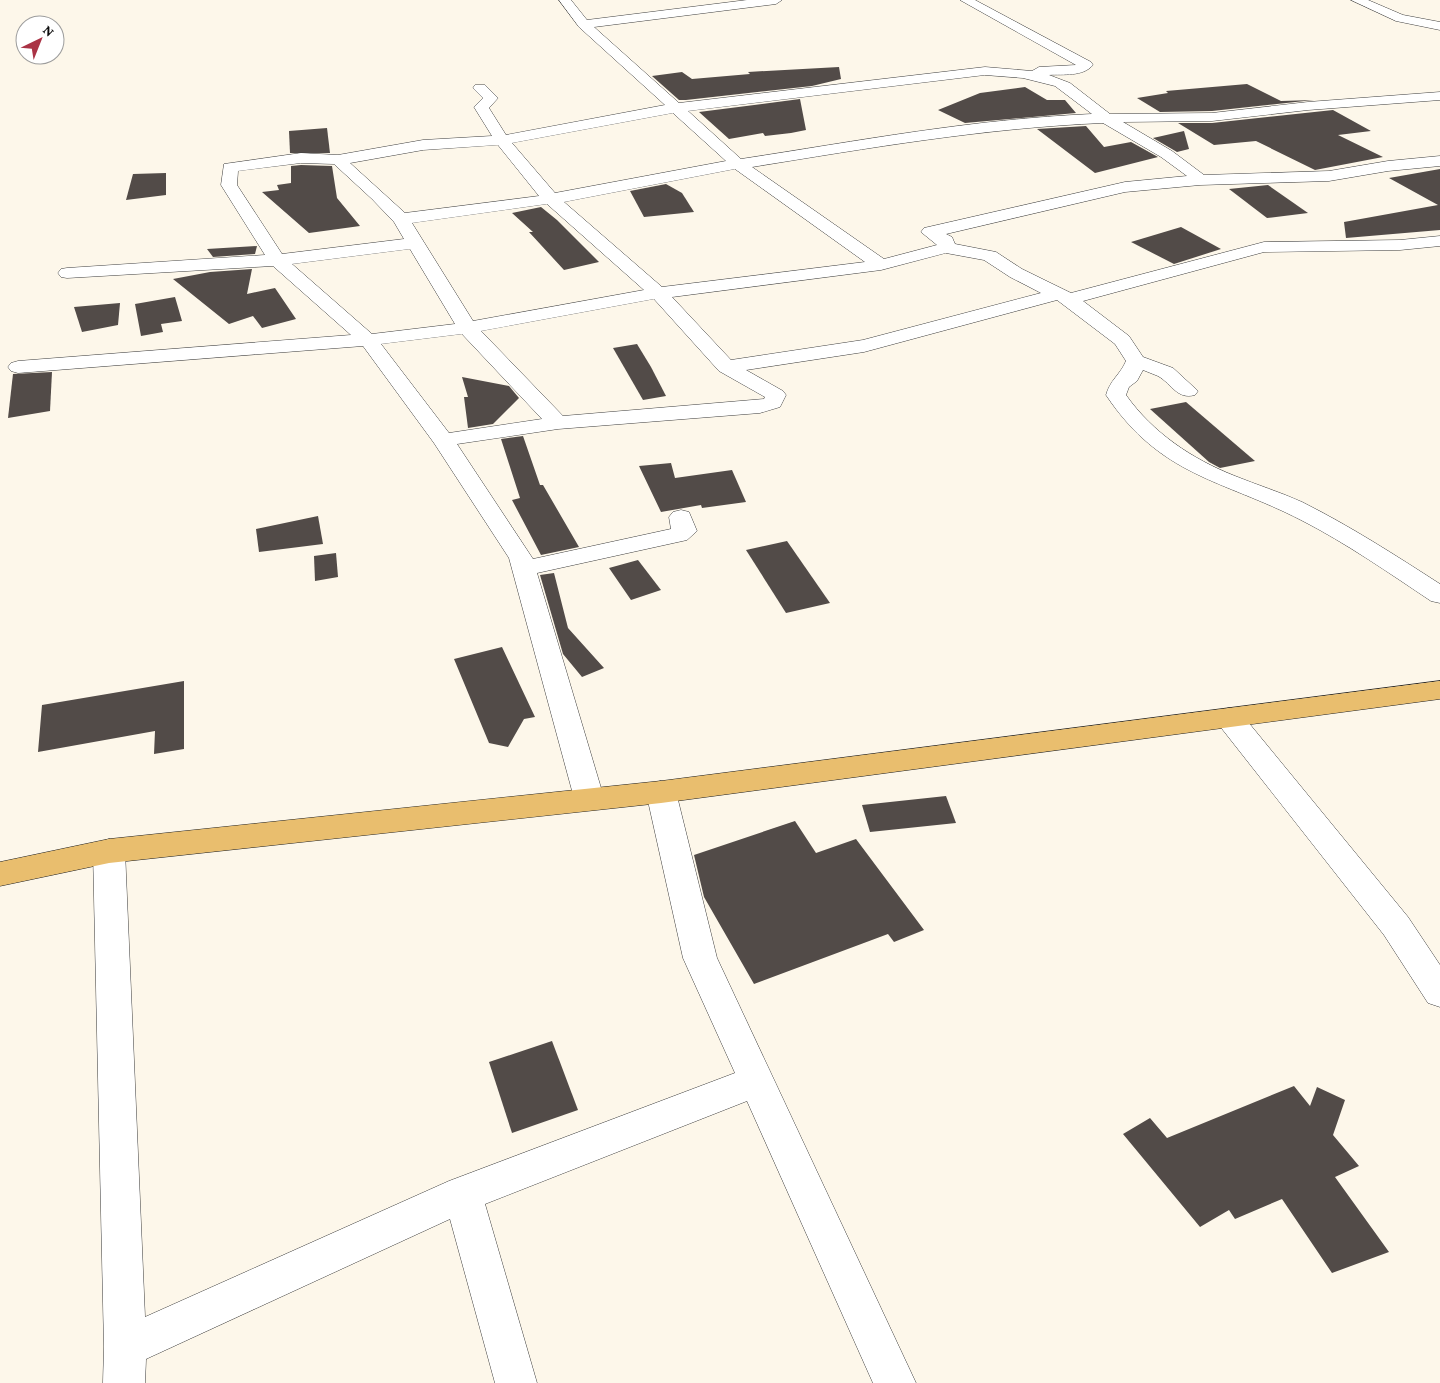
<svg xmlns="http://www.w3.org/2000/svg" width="1440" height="1383" font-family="'Crimson Pro',serif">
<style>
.building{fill:#524b48}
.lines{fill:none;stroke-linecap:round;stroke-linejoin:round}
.minor-casing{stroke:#3e3e3e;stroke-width:1}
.major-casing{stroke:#1c1c1c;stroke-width:1}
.minor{fill:#fff;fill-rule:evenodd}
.major{fill:#e9be6e;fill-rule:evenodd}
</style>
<rect width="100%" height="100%" fill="#fdf7ea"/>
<g class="building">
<path d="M 839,67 L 841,79 L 812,86 L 686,100 L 679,100 L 652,76 L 682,72 L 692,79 L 750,74 L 748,72 Z"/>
<path d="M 1247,84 L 1281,101 L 1314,100 L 1212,111 L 1160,112 L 1137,98 L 1168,93 L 1166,91 Z"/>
<path d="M 1025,87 L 1047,100 L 1065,100 L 1076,113 L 965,123 L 938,110 L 980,93 Z"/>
<path d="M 800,99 L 806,130 L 791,133 L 765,136 L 763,133 L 729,139 L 699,112 Z"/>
<path d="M 1333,110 L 1371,131 L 1338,135 L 1383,157 L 1315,170 L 1256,141 L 1214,145 L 1178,123 L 1212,123 Z"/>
<path d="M 1086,126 L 1104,147 L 1131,142 L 1158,157 L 1095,173 L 1037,129 Z"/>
<path d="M 327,128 L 330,153 L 290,153 L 289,131 Z"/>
<path d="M 1184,131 L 1189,149 L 1177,152 L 1153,138 Z"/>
<path d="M 301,165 L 332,166 L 337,198 L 360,226 L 309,233 L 262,192 L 279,190 L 277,185 L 291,183 L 291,166 Z"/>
<path d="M 1440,169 L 1440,230 L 1346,238 L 1344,222 L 1438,205 L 1389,178 Z"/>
<path d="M 166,173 L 166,195 L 126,200 L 133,174 Z"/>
<path d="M 666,184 L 682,193 L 694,212 L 644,217 L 630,191 Z"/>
<path d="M 1268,185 L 1308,213 L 1267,218 L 1229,189 Z"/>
<path d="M 541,207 L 557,220 L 599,262 L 564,270 L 529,232 L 533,232 L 512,213 Z"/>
<path d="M 1181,227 L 1221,249 L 1174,264 L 1131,242 Z"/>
<path d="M 257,246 L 255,254 L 213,257 L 207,249 Z"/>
<path d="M 252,269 L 247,294 L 275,288 L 296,319 L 262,328 L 253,316 L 229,324 L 173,279 L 210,272 Z"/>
<path d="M 175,297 L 182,321 L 161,324 L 163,332 L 141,336 L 135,304 Z"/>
<path d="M 120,303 L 118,325 L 82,332 L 74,307 Z"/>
<path d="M 637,344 L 651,367 L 666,396 L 643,400 L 613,348 Z"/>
<path d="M 52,372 L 50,411 L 8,418 L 13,374 Z"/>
<path d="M 462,377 L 509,386 L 519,398 L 493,424 L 468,428 L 464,397 L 468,397 Z"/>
<path d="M 1186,402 L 1255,461 L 1220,468 L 1209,462 L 1150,409 Z"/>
<path d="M 523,436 L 540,485 L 543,485 L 579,547 L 541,555 L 512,500 L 520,498 L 501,439 Z"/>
<path d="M 671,463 L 675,478 L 732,470 L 746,502 L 702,508 L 701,505 L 661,512 L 639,466 Z"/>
<path d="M 318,516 L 323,544 L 259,552 L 256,529 Z"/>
<path d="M 787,541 L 830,603 L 786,613 L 746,550 Z"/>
<path d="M 336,553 L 338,577 L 315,581 L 314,556 Z"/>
<path d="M 638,560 L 661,590 L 631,600 L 609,568 Z"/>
<path d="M 554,573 L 568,628 L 604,668 L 582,677 L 563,654 L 540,575 Z"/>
<path d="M 502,647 L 535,717 L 524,719 L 508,747 L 489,743 L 454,659 Z"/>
<path d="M 184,681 L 184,749 L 154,754 L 155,731 L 38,752 L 42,705 Z"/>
<path d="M 946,796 L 956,823 L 870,832 L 862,805 Z"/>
<path d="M 795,821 L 816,853 L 856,839 L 924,930 L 894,942 L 888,934 L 754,984 L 704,897 L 694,855 Z"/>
<path d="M 552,1041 L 578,1110 L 512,1133 L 489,1062 Z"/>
<path d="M 1294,1086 L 1310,1106 L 1317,1087 L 1345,1100 L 1333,1135 L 1359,1166 L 1335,1177 L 1389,1252 L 1332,1273 L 1282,1199 L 1235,1219 L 1229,1210 L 1200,1227 L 1123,1134 L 1150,1118 L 1167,1138 Z"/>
</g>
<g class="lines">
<defs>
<g id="minor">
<path d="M 559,0 L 571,0 L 587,20 L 747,0 L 782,0 L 776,4 L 594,27 L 679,103 L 985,67 L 1032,71 L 1039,67 L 1076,65 L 960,0 L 975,0 L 1091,62 L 1093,65 C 1083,77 1063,74 1049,75 L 1070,83 L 1110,114 L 1212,113 L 1308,102 L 1440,92 L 1440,100 L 1308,110 L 1212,121 L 1123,122 L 1172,151 L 1204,175 L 1329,171 L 1388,161 L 1440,156 L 1440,166 L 1388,171 L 1329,181 L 1200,185 L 1125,192 L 946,234 L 952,237 L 955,244 L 996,252 L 1022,269 L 1071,293 L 1264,242 L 1400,240 L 1440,236 L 1440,246 L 1400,250 L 1264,252 L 1083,301 L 1129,336 L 1143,357 L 1173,368 L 1198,391 L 1195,395 C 1177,400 1172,384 1158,376 C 1153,374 1148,372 1143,370 L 1137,381 L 1129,387 L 1126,395 C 1153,433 1192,459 1235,476 C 1257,485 1280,492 1302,502 C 1350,526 1395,555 1440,584 L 1440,603 L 1431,601 C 1389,573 1346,543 1301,520 C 1221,479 1161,477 1106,395 C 1110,380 1120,375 1126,361 L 1115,344 L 1057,300 L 864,352 L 746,370 L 783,391 L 786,395 L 780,407 L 760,413 L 558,429 L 457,444 L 533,559 L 671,529 L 669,517 L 673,512 L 681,510 L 689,512 L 697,531 L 687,540 L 537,573 L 604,798 L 600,806 L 589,809 L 578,806 L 574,798 L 509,558 L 434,443 L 363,346 L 18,373 L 11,371 L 8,367 L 11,363 L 18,361 L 351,335 L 273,266 L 67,278 L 61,277 L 58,273 L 61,269 L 67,268 L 265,255 L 221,185 L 224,164 L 301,153 L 338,155 L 423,140 L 492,136 L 474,107 L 483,98 L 473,88 L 475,85 L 485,85 L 498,98 L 489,108 L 506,135 L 665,105 L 579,27 ZM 985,75 L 1023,78 L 1055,86 L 1092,114 C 974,119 858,141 741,159 L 688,111 ZM 673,113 L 726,161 L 555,193 L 512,143 ZM 1103,123 L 1161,157 L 1187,176 L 1125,182 L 924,228 L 921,232 L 937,245 L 884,259 L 752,167 C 869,148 985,128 1103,123 ZM 498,145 L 539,196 L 405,213 L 350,163 L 423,150 ZM 301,163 L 334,164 L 372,199 L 394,222 L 404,239 L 282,254 L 237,185 L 238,171 ZM 735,169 L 865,262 L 662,287 L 564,202 ZM 547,204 L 644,290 L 473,321 L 412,223 ZM 410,249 L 455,324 L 372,334 L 292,264 ZM 946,253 L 984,260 L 1010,277 L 1041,293 L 863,340 L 731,360 L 672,297 L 881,270 ZM 654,299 L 719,371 L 765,397 L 764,399 L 563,416 L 481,331 ZM 462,334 L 542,419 L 449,433 L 381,344 Z"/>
<path d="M 1351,0 L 1368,0 L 1403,15 L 1440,22 L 1440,30 L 1396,21 Z"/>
<path d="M 1229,708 L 1239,711 L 1408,917 L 1440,965 L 1440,1007 L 1428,1003 L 1384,935 L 1219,725 L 1215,718 L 1219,711 Z"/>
<path d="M 661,781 L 672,784 L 676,792 L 717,958 L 916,1383 L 873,1383 L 747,1101 L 485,1204 L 537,1383 L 495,1383 L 450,1219 L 146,1359 L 145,1383 L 103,1383 L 104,1347 L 93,851 L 98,843 L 109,839 L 120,843 L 125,851 L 145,1317 L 449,1181 L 735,1073 L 683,958 L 646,792 L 650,784 Z"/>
</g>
<path id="major" d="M 1440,681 L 1440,699 L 661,803 L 109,863 L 0,886 L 0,862 L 109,839 L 661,781 Z"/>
</defs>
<use href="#minor" class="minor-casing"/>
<use href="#major" class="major-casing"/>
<use href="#minor" class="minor"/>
<use href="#major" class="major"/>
</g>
<g transform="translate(40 40) rotate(43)"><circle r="24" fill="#ffffff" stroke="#9d9d9d"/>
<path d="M0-4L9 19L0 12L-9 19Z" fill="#aa3345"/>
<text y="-8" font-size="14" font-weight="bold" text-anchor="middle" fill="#0b0b0b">N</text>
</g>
</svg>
